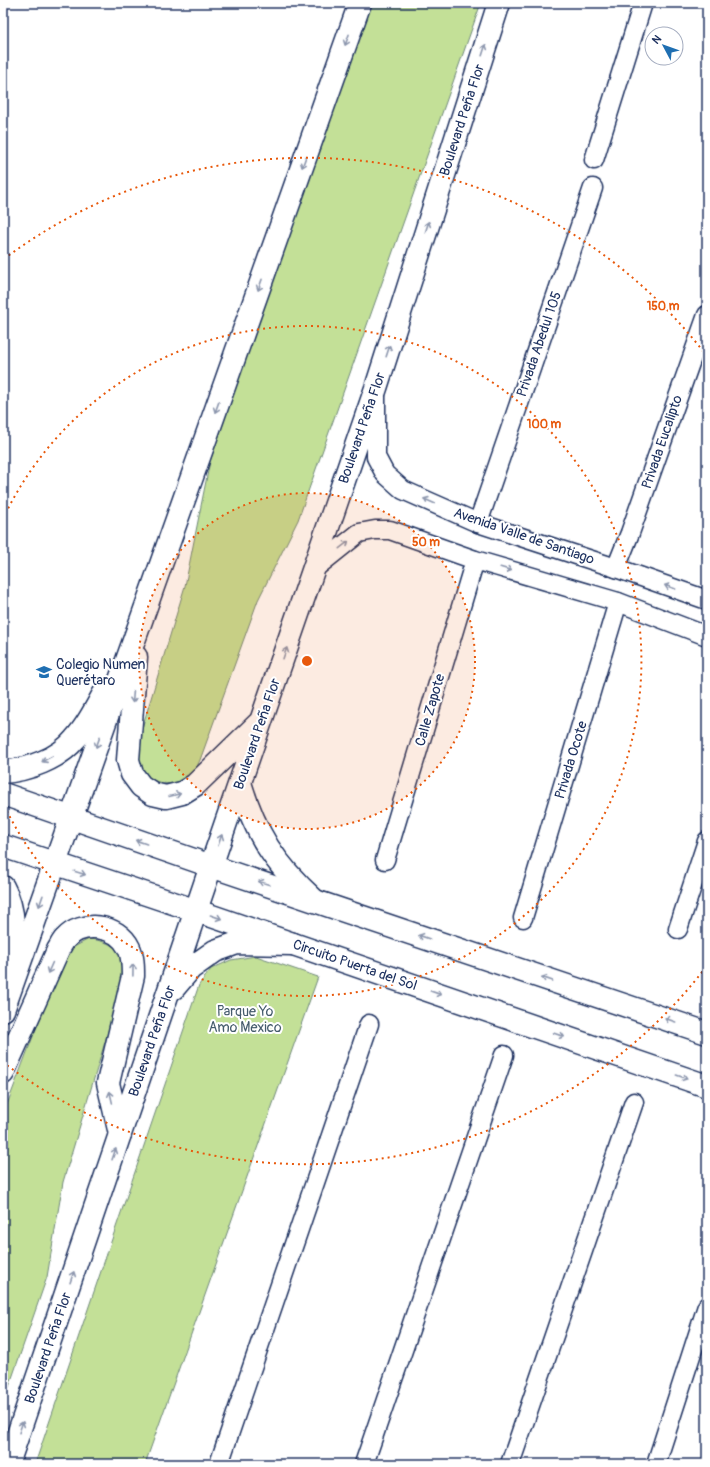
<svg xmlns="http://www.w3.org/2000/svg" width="710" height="1467" font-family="Pangolin,sans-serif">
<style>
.green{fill:#c3e097;stroke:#6f887a}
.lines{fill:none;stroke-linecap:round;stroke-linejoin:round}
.minor-casing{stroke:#1b2f5e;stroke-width:21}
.tertiary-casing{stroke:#1b2f5e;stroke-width:25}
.secondary-casing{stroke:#1b2f5e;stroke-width:25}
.minor{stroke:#fff;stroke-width:18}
.tertiary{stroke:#fff;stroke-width:22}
.secondary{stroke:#fff;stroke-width:22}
.oneway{stroke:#8d97ae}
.ring{fill:none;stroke:#e8590c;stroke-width:2;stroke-dasharray:2 4}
.labels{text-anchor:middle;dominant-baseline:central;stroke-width:4;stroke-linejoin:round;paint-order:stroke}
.street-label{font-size:14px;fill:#1b2f5e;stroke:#fff}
.poi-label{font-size:14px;fill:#1b2f5e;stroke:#fff;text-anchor:start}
.park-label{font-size:14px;fill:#455b6c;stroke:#fff}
.centre{fill:#e8590c;stroke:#fff;stroke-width:2}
.ring-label{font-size:12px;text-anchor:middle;font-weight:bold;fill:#e8590c;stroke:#fff;stroke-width:4;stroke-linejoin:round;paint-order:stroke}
</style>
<rect width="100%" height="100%" fill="#fff"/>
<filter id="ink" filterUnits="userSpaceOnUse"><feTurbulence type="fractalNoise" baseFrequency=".025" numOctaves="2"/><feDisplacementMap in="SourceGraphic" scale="8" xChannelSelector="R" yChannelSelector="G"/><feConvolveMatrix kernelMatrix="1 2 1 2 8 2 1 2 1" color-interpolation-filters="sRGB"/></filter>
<g filter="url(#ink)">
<g class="green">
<path d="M 369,3 L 481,3 L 298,520 L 258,600 L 200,760 C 197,766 194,775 188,779 C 175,788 149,784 141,769 C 138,764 137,755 136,748 L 185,586 L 210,461 Z"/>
<path d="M 89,939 C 113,942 121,948 126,972 L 63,1182 L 47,1277 L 3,1404 L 3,1115 L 63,958 L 70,949 Z"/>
<path d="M 256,956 L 318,977 L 145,1464 L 35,1464 L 199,985 L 211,969 L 231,960 Z"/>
</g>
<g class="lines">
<defs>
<g id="minor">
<path d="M 594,160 L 643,3"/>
<path d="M 376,397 L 376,457 L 385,474 L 403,490 L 478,523 L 616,568 L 707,600"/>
<path d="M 478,523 L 593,188"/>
<path d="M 616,568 L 630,533 L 707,315"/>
<path d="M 314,569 L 359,533 L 375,530 L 390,530 L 475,560 L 618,602 L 707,636"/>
<path d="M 385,860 L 475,560"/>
<path d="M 523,918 L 618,602"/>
<path d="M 678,929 L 707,841"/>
<path d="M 219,1464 L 369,1024"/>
<path d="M 364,1464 L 504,1055"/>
<path d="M 510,1464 L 634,1102"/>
<path d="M 656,1464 L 707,1306"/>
</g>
<g id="tertiary">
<path d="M 3,794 L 211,866 L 707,1033"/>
<path d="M 3,846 L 197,911 L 707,1086"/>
</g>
<g id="secondary">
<path d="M 136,657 L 128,760 L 132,774 L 141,786 L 153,794 L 166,797 L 182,793 L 195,785 L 258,724"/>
<path d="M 3,772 C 27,770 59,759 75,739 C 87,726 95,710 103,695"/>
<path d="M 240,783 C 256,835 274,863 314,900"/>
<path d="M 3,887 C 16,911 14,936 11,962"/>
<path d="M 174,988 L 191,968 L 215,951 L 237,943 L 293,944"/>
<path d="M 3,1010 L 360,3"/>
<path d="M 3,1073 L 58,950 C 60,947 62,942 65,939 C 82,920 117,924 129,948 C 133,956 133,966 133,976 L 108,1083 L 120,1134"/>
<path d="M 8,1464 L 211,866 L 376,388 L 499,3"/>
</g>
</defs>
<use href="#minor" class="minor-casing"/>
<use href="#tertiary" class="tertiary-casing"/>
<use href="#secondary" class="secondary-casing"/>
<use href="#minor" class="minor"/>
<use href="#tertiary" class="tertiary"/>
<use href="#secondary" class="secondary"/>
</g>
<defs><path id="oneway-shaft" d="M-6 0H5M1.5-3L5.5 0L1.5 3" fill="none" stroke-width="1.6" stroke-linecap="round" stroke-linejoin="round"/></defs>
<g class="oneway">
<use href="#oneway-shaft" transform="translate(347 40) rotate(110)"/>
<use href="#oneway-shaft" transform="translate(484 50) rotate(-72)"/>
<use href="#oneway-shaft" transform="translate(304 162) rotate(110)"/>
<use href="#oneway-shaft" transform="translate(427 227) rotate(-72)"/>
<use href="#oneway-shaft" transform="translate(260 285) rotate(110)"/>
<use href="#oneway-shaft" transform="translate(388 351) rotate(-72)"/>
<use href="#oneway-shaft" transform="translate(217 407) rotate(110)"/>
<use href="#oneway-shaft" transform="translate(429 501) rotate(-156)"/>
<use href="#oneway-shaft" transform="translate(344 545) rotate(-38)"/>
<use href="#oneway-shaft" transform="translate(506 569) rotate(16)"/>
<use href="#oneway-shaft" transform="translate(670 587) rotate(-161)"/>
<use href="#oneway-shaft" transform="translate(285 653) rotate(-71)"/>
<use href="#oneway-shaft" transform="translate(133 697) rotate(94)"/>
<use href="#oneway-shaft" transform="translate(98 742) rotate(110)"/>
<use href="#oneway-shaft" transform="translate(47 759) rotate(151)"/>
<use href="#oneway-shaft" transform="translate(175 795) rotate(-14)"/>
<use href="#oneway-shaft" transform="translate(220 840) rotate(-71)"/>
<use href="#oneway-shaft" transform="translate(141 842) rotate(-161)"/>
<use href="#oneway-shaft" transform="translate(80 873) rotate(18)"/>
<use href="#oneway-shaft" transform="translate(264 883) rotate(-162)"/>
<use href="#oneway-shaft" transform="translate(41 901) rotate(109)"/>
<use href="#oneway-shaft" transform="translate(216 917) rotate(19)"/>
<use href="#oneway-shaft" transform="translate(424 937) rotate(-161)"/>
<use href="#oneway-shaft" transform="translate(50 968) rotate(114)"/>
<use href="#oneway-shaft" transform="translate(133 970) rotate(-89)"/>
<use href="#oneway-shaft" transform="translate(547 979) rotate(-161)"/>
<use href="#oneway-shaft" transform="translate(436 993) rotate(19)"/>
<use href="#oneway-shaft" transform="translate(670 1020) rotate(-161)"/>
<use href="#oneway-shaft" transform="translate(559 1035) rotate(19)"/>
<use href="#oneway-shaft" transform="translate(682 1077) rotate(19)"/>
<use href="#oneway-shaft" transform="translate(111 1097) rotate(-103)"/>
<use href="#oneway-shaft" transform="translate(114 1154) rotate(-71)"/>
<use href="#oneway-shaft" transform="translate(72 1277) rotate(-71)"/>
<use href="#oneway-shaft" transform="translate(21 1427) rotate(-71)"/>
</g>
</g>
<circle cx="307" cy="661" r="168" fill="#e8590c" fill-opacity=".12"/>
<g class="ring">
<circle cx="307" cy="661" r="168"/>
<path d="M3 519A335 335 0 1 1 3 803"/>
<path d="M706 967A503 503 0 0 1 4 1063M4 259A503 503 0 0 1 706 355"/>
</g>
<defs>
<symbol id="school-bare" viewBox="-9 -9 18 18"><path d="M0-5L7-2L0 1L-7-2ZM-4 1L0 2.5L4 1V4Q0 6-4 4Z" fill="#1f6fb2" stroke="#fff" stroke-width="2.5" paint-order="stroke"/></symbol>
</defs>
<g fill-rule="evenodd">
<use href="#school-bare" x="33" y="661" width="22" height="22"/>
</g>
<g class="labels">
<g class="street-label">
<text transform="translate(462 120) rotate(-72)">Boulevard Peña Flor</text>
<text transform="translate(539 344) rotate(-71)">Privada Abedul 105</text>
<text transform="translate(362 428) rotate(-71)">Boulevard Peña Flor</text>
<text transform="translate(662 442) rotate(-71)">Privada Eucalipto</text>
<text transform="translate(524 536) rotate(19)">Avenida Valle de Santiago</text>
<text transform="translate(430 710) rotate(-74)">Calle Zapote</text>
<text transform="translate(257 734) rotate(-71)">Boulevard Peña Flor</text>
<text transform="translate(571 760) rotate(-73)">Privada Ocote</text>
<text transform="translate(355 965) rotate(19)">Circuito Puerta del Sol</text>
<text transform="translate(152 1041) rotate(-71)">Boulevard Peña Flor</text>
<text transform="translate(48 1348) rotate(-71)">Boulevard Peña Flor</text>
</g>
<g class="poi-label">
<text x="56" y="664">Colegio Numen<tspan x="56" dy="16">Querétaro</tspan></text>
</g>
<g class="park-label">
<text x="245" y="1011">Parque Yo<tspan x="245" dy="16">Amo Mexico</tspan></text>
</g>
</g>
<circle cx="307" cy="661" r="6" class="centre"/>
<g class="ring-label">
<text x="663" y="310">150 m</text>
<text x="544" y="428">100 m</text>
<text x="426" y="546">50 m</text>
</g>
<rect width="710" height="1467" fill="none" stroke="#fff" stroke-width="16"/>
<rect x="8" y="8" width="694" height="1451" fill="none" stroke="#1b2f5e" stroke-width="1.5" filter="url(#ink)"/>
<g transform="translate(664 46) rotate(311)"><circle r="19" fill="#ffffff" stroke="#a4acbf"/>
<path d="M0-3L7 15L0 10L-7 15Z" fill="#1f6fb2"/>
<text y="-6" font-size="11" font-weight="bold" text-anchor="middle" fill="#1b2f5e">N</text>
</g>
</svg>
